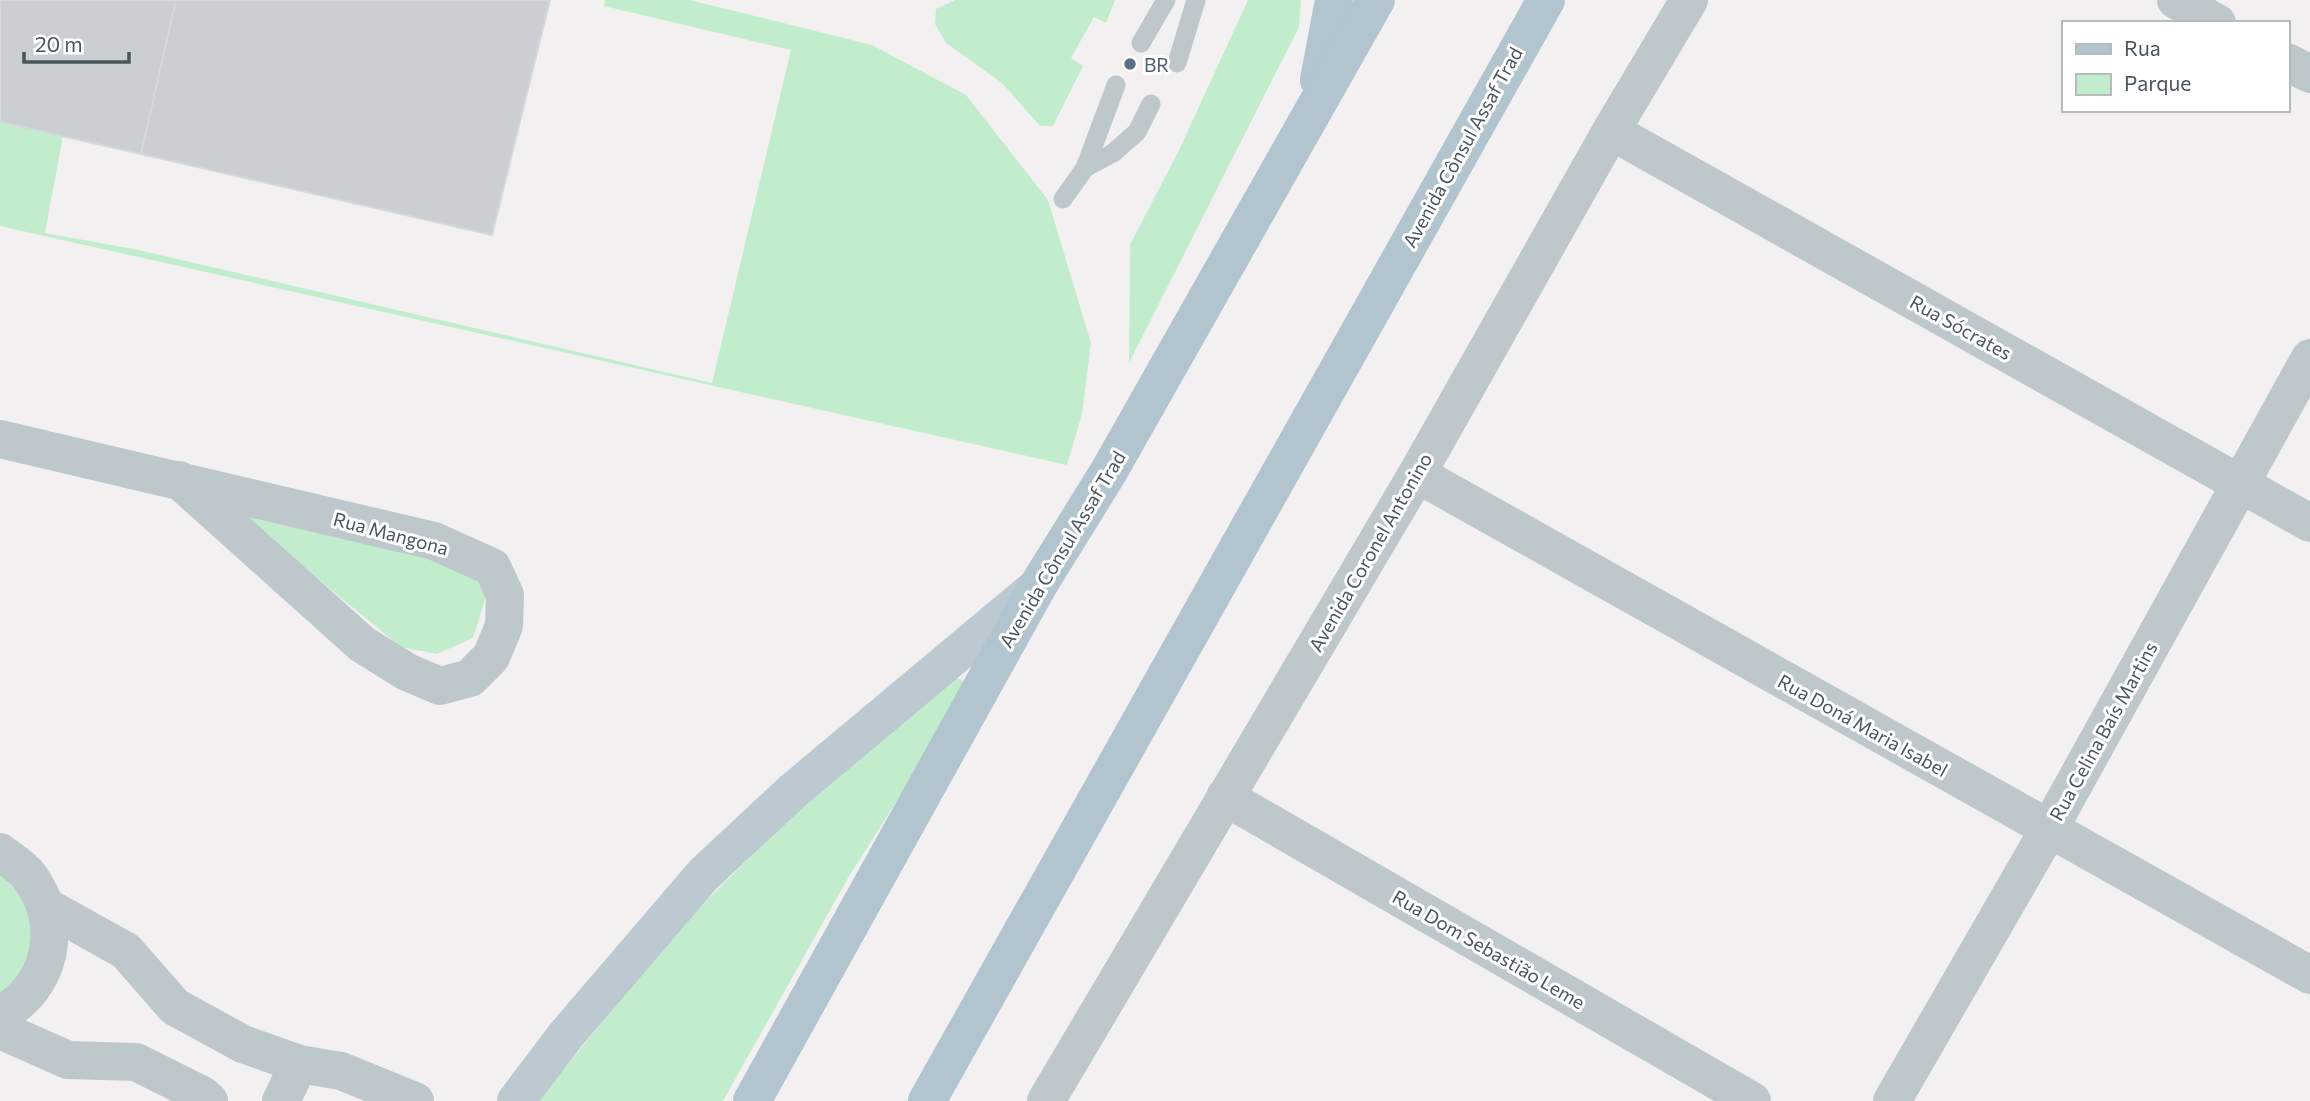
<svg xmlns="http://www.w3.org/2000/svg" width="2310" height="1101" font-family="Commissioner,sans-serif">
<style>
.green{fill:#c2edcc}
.building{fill:#cbced3;stroke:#d5d8db;stroke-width:2}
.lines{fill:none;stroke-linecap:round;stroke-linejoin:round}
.lane{stroke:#bdc7cc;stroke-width:19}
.street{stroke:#bdc7cc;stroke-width:38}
.secondary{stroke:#bdc9d1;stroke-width:38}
.primary{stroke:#b2c4cd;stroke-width:38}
.service-dot{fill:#5c6f8a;stroke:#fff;stroke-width:2.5}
.labels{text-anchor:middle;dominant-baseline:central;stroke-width:6;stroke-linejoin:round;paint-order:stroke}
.service-label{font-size:19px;fill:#4e5e75;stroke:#fff;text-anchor:start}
.street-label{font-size:19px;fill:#49565d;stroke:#fff}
</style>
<rect width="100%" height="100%" fill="#f3f0f1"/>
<g class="green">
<path d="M 605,0 L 690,0 L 872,45 L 966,95 L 1048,200 L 1091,343 L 1082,414 L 1067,465 L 0,226 L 0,122 L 63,136 L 45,233 L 134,249 L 712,383 L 791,50 L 604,6 Z"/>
<path d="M 955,0 L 1115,0 L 1106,23 L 1094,17 L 1071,58 L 1083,66 L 1053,126 L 1040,126 L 1002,83 L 946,43 L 935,24 L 936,9 Z"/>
<path d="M 1248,0 L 1301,0 L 1299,27 L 1129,363 L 1130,245 L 1180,148 Z"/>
<path d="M 239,514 L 420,549 L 471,571 L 486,597 L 473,638 L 437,654 L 401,647 Z"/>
<path d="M 952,677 L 962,680 L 965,686 L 964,694 L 848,878 L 723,1101 L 538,1101 L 676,931 L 829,779 Z"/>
<path d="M 0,870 L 33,908 L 28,972 L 0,1001 Z"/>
</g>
<g class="building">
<path d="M 0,0 L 176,0 L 141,154 L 0,122 Z"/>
<path d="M 176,0 L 550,0 L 492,235 L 141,154 Z"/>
</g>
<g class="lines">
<g class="lane">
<path d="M 1141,43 L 1166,0"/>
<path d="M 1177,63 L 1196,0"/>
<path d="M 1085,168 L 1113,153 L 1137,132 L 1151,104"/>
<path d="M 1063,199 L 1085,168 L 1116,85"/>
</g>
<g class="street">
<path d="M 2176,0 L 2217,23"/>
<path d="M 2287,62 L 2310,74"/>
<path d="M 1611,131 L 2310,523"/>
<path d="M 0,439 L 434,541 L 492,567 L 505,595 L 504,626 L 491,657 L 470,678 L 440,686 L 407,672 L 362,644 L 179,480"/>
<path d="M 1417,474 L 2310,975"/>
<path d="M 1225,797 L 1752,1101"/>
<path d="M 0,852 C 9,859 22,867 29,876 C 65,925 52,986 0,1015"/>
<path d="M 47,907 L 126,951 L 175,1007 L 243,1044 L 299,1064 L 341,1071 L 415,1101"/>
<path d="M 0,1030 L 68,1060 L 136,1062 L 202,1095 L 209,1101"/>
<path d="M 281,1101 L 299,1064"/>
<path d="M 1046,1101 L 1417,474 L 1611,131 L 1689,0"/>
<path d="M 1892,1101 L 2049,829 L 2310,358"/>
</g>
<path class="secondary" d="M 516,1101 L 566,1035 L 703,875 L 793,791 L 1038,586"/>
<g class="primary">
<path d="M 1319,80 L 1334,0"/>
<path d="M 752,1101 L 1039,584 L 1109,471 L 1376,0"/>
<path d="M 927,1101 L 1546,0"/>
</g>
</g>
<circle class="service-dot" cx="1130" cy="64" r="7"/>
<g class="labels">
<g class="service-label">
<text x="1144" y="64">BR</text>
</g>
<g class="street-label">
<text transform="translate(1462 147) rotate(-61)">Avenida Cônsul Assaf Trad</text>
<text transform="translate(1961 327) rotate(29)">Rua Sócrates</text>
<text transform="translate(391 533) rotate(15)">Rua Mangona</text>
<text transform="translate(1062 549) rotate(-59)">Avenida Cônsul Assaf Trad</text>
<text transform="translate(1370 552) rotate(-60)">Avenida Coronel Antonino</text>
<text transform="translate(1863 725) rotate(29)">Rua Doná Maria Isabel</text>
<text transform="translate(2103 731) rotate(-61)">Rua Celina Baís Martins</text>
<text transform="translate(1489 949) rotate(30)">Rua Dom Sebastião Leme</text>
</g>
</g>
<rect x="2062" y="21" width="228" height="91" fill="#ffffff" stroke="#b6bbbe" stroke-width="2"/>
<rect x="2076" y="44" width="35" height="10" fill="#b2c4cd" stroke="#b6bbbe" stroke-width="2"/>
<text x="2124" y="56" font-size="21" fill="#49565d">Rua</text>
<rect x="2076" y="74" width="35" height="21" fill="#c2edcc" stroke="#b6bbbe" stroke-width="2"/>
<text x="2124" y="91" font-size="21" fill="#49565d">Parque</text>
<path d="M24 52v10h105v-10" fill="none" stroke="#49565d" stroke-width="3.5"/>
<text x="35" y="52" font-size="21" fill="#49565d" stroke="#ffffff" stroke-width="5" paint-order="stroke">20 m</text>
</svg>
